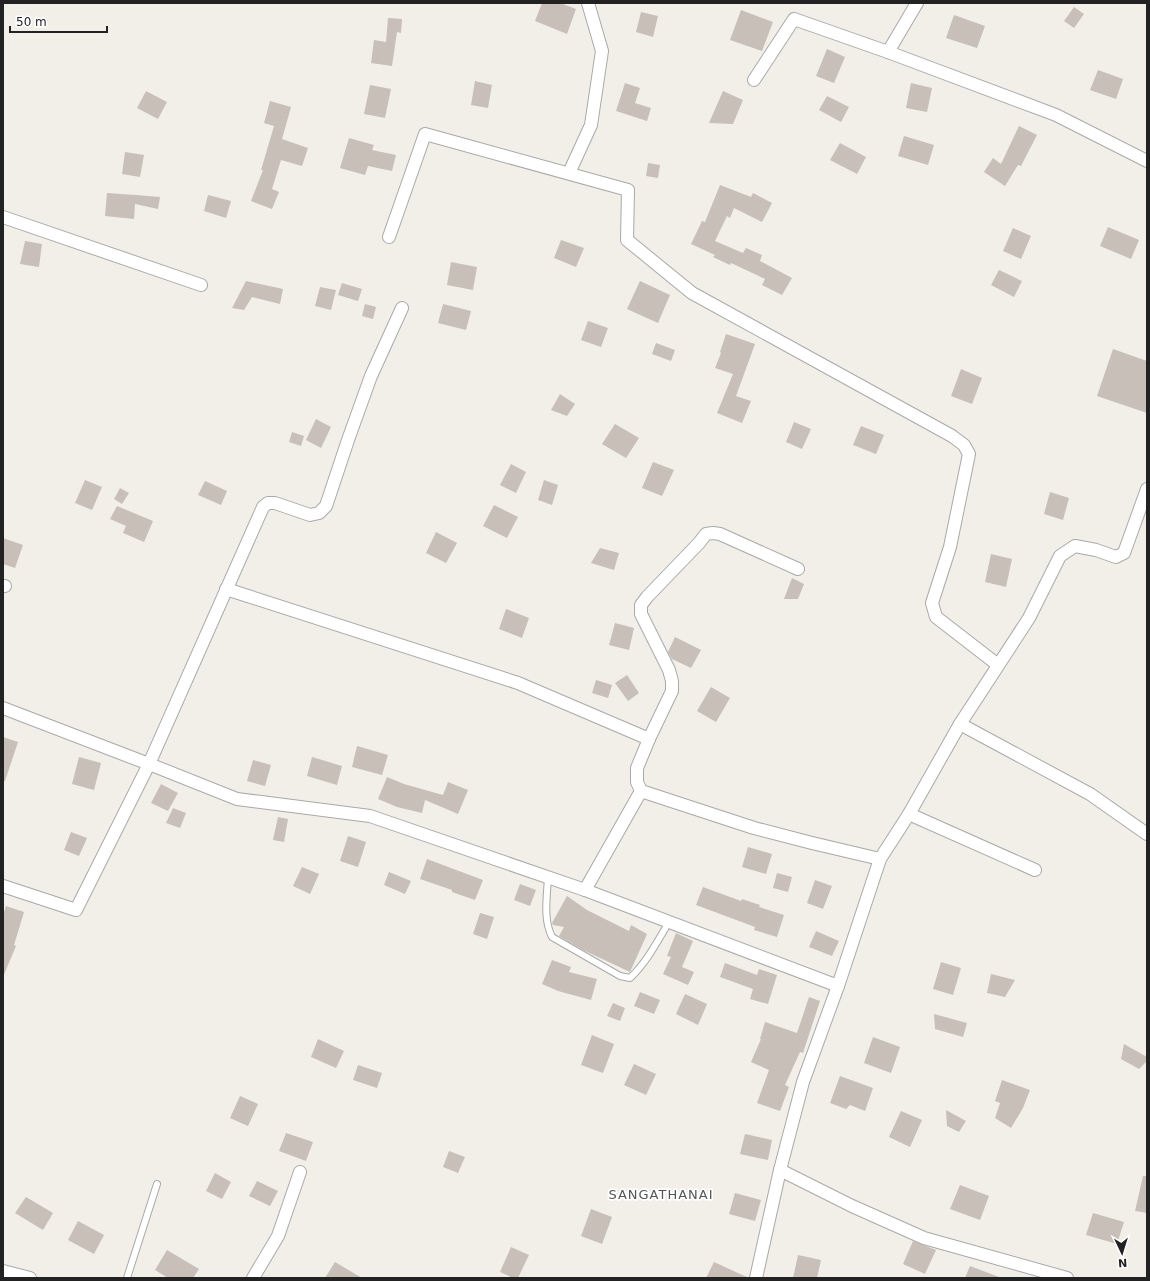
<svg xmlns="http://www.w3.org/2000/svg" width="1150" height="1281" font-family="'DejaVu Sans',sans-serif">
<style>
.building{fill:#c7bfb8}
.lines{fill:none;stroke-linecap:round;stroke-linejoin:round}
.service-casing{stroke:#a9a9a9;stroke-width:8}
.minor-casing{stroke:#a9a9a9;stroke-width:14}
.service{stroke:#fff;stroke-width:6}
.minor{stroke:#fff;stroke-width:12}
.labels{text-anchor:middle;dominant-baseline:central;stroke-width:3.5;stroke-linejoin:round;paint-order:stroke}
.quarter-label{font-size:13px;letter-spacing:1px;fill:#555;stroke:#fff}
</style>
<rect width="100%" height="100%" fill="#f2efe9"/>
<g class="building">
<path d="M 542,3 L 560,3 L 576,9 L 567,34 L 535,21 Z"/>
<path d="M 1074,7 L 1084,14 L 1074,28 L 1064,21 Z"/>
<path d="M 741,10 L 773,22 L 762,51 L 730,40 Z"/>
<path d="M 641,12 L 658,16 L 653,37 L 636,32 Z"/>
<path d="M 954,15 L 985,26 L 977,48 L 946,38 Z"/>
<path d="M 388,18 L 402,19 L 401,33 L 397,32 L 392,66 L 371,63 L 374,40 L 386,42 Z"/>
<path d="M 827,49 L 845,57 L 834,83 L 816,76 Z"/>
<path d="M 1098,70 L 1123,79 L 1116,99 L 1090,90 Z"/>
<path d="M 475,81 L 492,85 L 488,108 L 471,105 Z"/>
<path d="M 625,83 L 640,88 L 635,103 L 651,108 L 647,121 L 616,111 Z"/>
<path d="M 911,83 L 932,88 L 927,112 L 906,108 Z"/>
<path d="M 370,85 L 391,89 L 385,118 L 364,114 Z"/>
<path d="M 146,91 L 167,102 L 158,119 L 137,108 Z"/>
<path d="M 723,91 L 743,100 L 733,124 L 709,123 Z"/>
<path d="M 827,96 L 849,107 L 841,122 L 819,110 Z"/>
<path d="M 270,101 L 291,107 L 282,139 L 308,148 L 302,166 L 281,160 L 272,189 L 279,192 L 272,209 L 251,201 L 263,170 L 261,170 L 274,126 L 264,123 Z"/>
<path d="M 1019,126 L 1037,135 L 1021,166 L 1018,165 L 1005,186 L 984,172 L 993,158 L 1001,164 Z"/>
<path d="M 904,136 L 934,145 L 928,165 L 898,156 Z"/>
<path d="M 349,138 L 374,145 L 372,150 L 396,155 L 392,171 L 368,166 L 365,175 L 340,168 Z"/>
<path d="M 840,143 L 866,157 L 857,174 L 830,160 Z"/>
<path d="M 125,152 L 144,155 L 140,177 L 122,174 Z"/>
<path d="M 648,163 L 660,165 L 658,178 L 646,176 Z"/>
<path d="M 720,185 L 751,197 L 753,193 L 772,203 L 762,222 L 734,208 L 730,218 L 727,216 L 715,241 L 743,253 L 746,248 L 762,255 L 760,261 L 792,278 L 782,295 L 762,285 L 765,279 L 731,263 L 730,265 L 713,257 L 715,255 L 691,244 L 702,221 L 705,222 Z"/>
<path d="M 107,193 L 136,195 L 160,197 L 158,209 L 135,204 L 134,219 L 105,216 Z"/>
<path d="M 208,195 L 231,201 L 226,218 L 204,211 Z"/>
<path d="M 1108,227 L 1139,240 L 1131,259 L 1100,246 Z"/>
<path d="M 1013,228 L 1031,236 L 1021,259 L 1003,251 Z"/>
<path d="M 561,240 L 584,248 L 576,267 L 554,258 Z"/>
<path d="M 25,241 L 42,244 L 39,267 L 20,264 Z"/>
<path d="M 451,262 L 477,267 L 473,290 L 447,285 Z"/>
<path d="M 999,270 L 1022,281 L 1014,297 L 991,285 Z"/>
<path d="M 246,281 L 283,289 L 280,304 L 252,297 L 244,310 L 232,308 Z"/>
<path d="M 640,281 L 670,295 L 658,323 L 627,309 Z"/>
<path d="M 342,283 L 362,289 L 358,301 L 338,295 Z"/>
<path d="M 320,287 L 336,290 L 331,310 L 315,306 Z"/>
<path d="M 365,304 L 376,307 L 373,319 L 362,316 Z"/>
<path d="M 443,304 L 471,311 L 466,330 L 438,323 Z"/>
<path d="M 588,321 L 608,328 L 601,347 L 581,340 Z"/>
<path d="M 726,334 L 755,344 L 736,396 L 751,401 L 742,423 L 717,413 L 733,374 L 715,368 L 721,353 L 720,352 Z"/>
<path d="M 656,343 L 675,350 L 671,361 L 652,354 Z"/>
<path d="M 1113,349 L 1147,361 L 1147,413 L 1097,396 Z"/>
<path d="M 961,369 L 982,378 L 972,404 L 951,396 Z"/>
<path d="M 560,394 L 575,404 L 567,416 L 551,410 Z"/>
<path d="M 316,419 L 331,427 L 321,448 L 306,440 Z"/>
<path d="M 794,422 L 811,429 L 802,449 L 786,442 Z"/>
<path d="M 615,424 L 639,438 L 626,458 L 602,444 Z"/>
<path d="M 861,426 L 884,435 L 876,454 L 853,445 Z"/>
<path d="M 292,432 L 304,436 L 301,446 L 289,442 Z"/>
<path d="M 653,462 L 674,470 L 662,496 L 642,488 Z"/>
<path d="M 511,464 L 526,472 L 516,493 L 500,485 Z"/>
<path d="M 85,480 L 102,487 L 92,510 L 75,503 Z"/>
<path d="M 544,480 L 558,485 L 552,505 L 538,500 Z"/>
<path d="M 205,481 L 227,491 L 221,505 L 198,495 Z"/>
<path d="M 120,488 L 129,493 L 122,504 L 114,499 Z"/>
<path d="M 1050,492 L 1069,498 L 1063,520 L 1044,514 Z"/>
<path d="M 494,505 L 518,517 L 507,538 L 483,526 Z"/>
<path d="M 117,506 L 153,521 L 144,542 L 123,533 L 126,526 L 110,519 Z"/>
<path d="M 436,532 L 457,543 L 446,563 L 426,553 Z"/>
<path d="M 3,538 L 23,545 L 15,568 L 3,564 Z"/>
<path d="M 600,548 L 619,553 L 614,570 L 591,563 Z"/>
<path d="M 991,554 L 1012,559 L 1006,587 L 985,582 Z"/>
<path d="M 792,578 L 804,584 L 798,599 L 784,599 Z"/>
<path d="M 506,609 L 529,618 L 522,638 L 499,629 Z"/>
<path d="M 615,623 L 634,628 L 629,650 L 609,645 Z"/>
<path d="M 675,637 L 701,650 L 691,668 L 672,659 L 668,652 Z"/>
<path d="M 627,675 L 639,693 L 628,701 L 615,683 Z"/>
<path d="M 596,680 L 612,685 L 608,698 L 592,693 Z"/>
<path d="M 711,687 L 730,698 L 716,722 L 697,711 Z"/>
<path d="M 3,737 L 18,742 L 5,781 L 3,781 Z"/>
<path d="M 357,746 L 388,755 L 382,775 L 352,767 Z"/>
<path d="M 79,757 L 101,763 L 94,790 L 72,784 Z"/>
<path d="M 312,757 L 342,766 L 337,785 L 307,776 Z"/>
<path d="M 253,760 L 271,765 L 265,786 L 247,781 Z"/>
<path d="M 387,777 L 404,784 L 443,795 L 448,782 L 468,790 L 458,814 L 425,800 L 422,813 L 397,807 L 378,799 Z"/>
<path d="M 161,784 L 178,793 L 168,811 L 151,803 Z"/>
<path d="M 173,808 L 186,813 L 180,828 L 166,823 Z"/>
<path d="M 278,817 L 288,819 L 284,842 L 273,840 Z"/>
<path d="M 71,832 L 87,838 L 79,856 L 64,850 Z"/>
<path d="M 348,836 L 366,842 L 358,867 L 340,861 Z"/>
<path d="M 748,847 L 772,854 L 766,874 L 742,867 Z"/>
<path d="M 427,859 L 483,880 L 475,900 L 452,892 L 452,890 L 420,879 Z"/>
<path d="M 302,867 L 319,874 L 310,894 L 293,886 Z"/>
<path d="M 389,872 L 411,881 L 405,894 L 384,885 Z"/>
<path d="M 777,873 L 792,877 L 788,892 L 773,888 Z"/>
<path d="M 815,880 L 832,886 L 823,909 L 807,903 Z"/>
<path d="M 520,884 L 536,890 L 530,906 L 514,900 Z"/>
<path d="M 703,887 L 741,901 L 742,899 L 760,905 L 759,907 L 784,915 L 777,937 L 754,930 L 755,927 L 696,905 Z"/>
<path d="M 567,896 L 587,910 L 629,931 L 631,925 L 647,934 L 630,972 L 583,950 L 559,936 L 564,927 L 553,925 L 552,923 Z"/>
<path d="M 6,906 L 24,912 L 14,945 L 16,946 L 3,977 L 3,915 Z"/>
<path d="M 480,913 L 494,917 L 487,939 L 473,934 Z"/>
<path d="M 816,931 L 839,941 L 832,956 L 809,947 Z"/>
<path d="M 676,933 L 693,941 L 682,967 L 694,972 L 688,985 L 663,974 L 671,957 L 667,956 Z"/>
<path d="M 552,960 L 571,967 L 569,972 L 597,979 L 591,1000 L 558,991 L 542,984 Z"/>
<path d="M 941,962 L 961,968 L 953,995 L 933,989 Z"/>
<path d="M 725,963 L 757,975 L 759,969 L 777,975 L 768,1004 L 750,999 L 753,989 L 720,977 Z"/>
<path d="M 991,974 L 1015,980 L 1005,997 L 987,993 Z"/>
<path d="M 640,992 L 660,1000 L 654,1014 L 634,1006 Z"/>
<path d="M 685,994 L 707,1004 L 698,1025 L 676,1014 Z"/>
<path d="M 809,997 L 820,1001 L 803,1053 L 800,1052 L 785,1085 L 789,1087 L 780,1111 L 757,1103 L 769,1070 L 751,1062 L 761,1039 L 760,1039 L 765,1022 L 797,1033 Z"/>
<path d="M 613,1003 L 625,1008 L 620,1021 L 607,1016 Z"/>
<path d="M 934,1014 L 967,1023 L 963,1037 L 935,1029 Z"/>
<path d="M 592,1035 L 614,1044 L 603,1073 L 581,1065 Z"/>
<path d="M 873,1037 L 900,1047 L 891,1073 L 864,1063 Z"/>
<path d="M 318,1039 L 344,1051 L 336,1068 L 311,1057 Z"/>
<path d="M 1124,1044 L 1147,1057 L 1147,1061 L 1139,1069 L 1121,1059 Z"/>
<path d="M 634,1064 L 656,1074 L 646,1095 L 624,1085 Z"/>
<path d="M 358,1065 L 382,1073 L 377,1088 L 353,1080 Z"/>
<path d="M 840,1076 L 873,1088 L 865,1111 L 850,1105 L 846,1109 L 830,1103 Z"/>
<path d="M 1002,1080 L 1030,1090 L 1023,1108 L 1011,1128 L 995,1118 L 1000,1103 L 995,1101 Z"/>
<path d="M 240,1096 L 258,1104 L 248,1126 L 230,1118 Z"/>
<path d="M 946,1110 L 966,1121 L 959,1132 L 947,1126 Z"/>
<path d="M 901,1111 L 922,1120 L 910,1147 L 889,1137 Z"/>
<path d="M 286,1133 L 313,1142 L 306,1161 L 279,1151 Z"/>
<path d="M 745,1134 L 772,1140 L 768,1160 L 740,1154 Z"/>
<path d="M 449,1151 L 465,1157 L 458,1173 L 443,1167 Z"/>
<path d="M 215,1173 L 231,1182 L 222,1199 L 206,1191 Z"/>
<path d="M 1143,1176 L 1147,1176 L 1147,1213 L 1135,1211 Z"/>
<path d="M 257,1181 L 278,1191 L 270,1206 L 249,1196 Z"/>
<path d="M 960,1185 L 989,1196 L 980,1220 L 950,1209 Z"/>
<path d="M 735,1193 L 761,1200 L 755,1221 L 729,1214 Z"/>
<path d="M 26,1197 L 53,1213 L 43,1230 L 15,1213 Z"/>
<path d="M 591,1209 L 612,1217 L 602,1244 L 581,1236 Z"/>
<path d="M 1093,1213 L 1124,1222 L 1117,1244 L 1086,1235 Z"/>
<path d="M 78,1221 L 104,1235 L 94,1254 L 68,1240 Z"/>
<path d="M 913,1241 L 936,1250 L 925,1274 L 903,1264 Z"/>
<path d="M 511,1247 L 529,1255 L 518,1278 L 513,1278 L 500,1272 Z"/>
<path d="M 167,1250 L 199,1269 L 193,1278 L 168,1278 L 155,1270 Z"/>
<path d="M 798,1255 L 821,1260 L 817,1278 L 793,1278 Z"/>
<path d="M 335,1262 L 362,1278 L 325,1278 Z"/>
<path d="M 714,1262 L 749,1278 L 706,1278 Z"/>
<path d="M 970,1266 L 999,1277 L 999,1278 L 965,1278 Z"/>
</g>
<g class="lines">
<defs>
<g id="service">
<path d="M 548,877 C 547,897 543,919 552,937 L 620,976 L 630,978 C 647,962 657,942 669,922"/>
<path d="M 127,1278 L 157,1184"/>
</g>
<g id="minor">
<path d="M 888,52 L 917,3"/>
<path d="M 754,80 L 794,19 L 888,52 L 1056,115 L 1147,161"/>
<path d="M 569,173 L 591,125 L 602,51 L 588,3"/>
<path d="M 3,217 L 201,285"/>
<path d="M 389,237 L 425,134 L 628,190 L 627,240 L 692,293 L 952,436 L 964,445 L 969,454 L 950,547 L 932,603 L 936,617 L 998,665"/>
<path d="M 3,586 L 5,586"/>
<path d="M 226,589 L 518,683 L 649,739 L 637,768 L 637,782 L 641,791 L 754,828 L 812,843 L 880,859"/>
<path d="M 3,708 L 149,764 L 237,799 L 370,816 L 585,890 L 838,986"/>
<path d="M 960,724 L 1090,794 L 1147,834"/>
<path d="M 649,739 L 672,691 L 672,681 L 669,670 L 641,614 L 641,605 L 647,597 L 699,543 L 706,534 L 713,533 L 720,534 L 798,569"/>
<path d="M 909,814 L 1035,870"/>
<path d="M 3,886 L 76,910 L 149,764 L 263,507 L 268,503 L 275,503 L 310,515 L 319,513 L 326,506 L 348,440 L 371,376 L 402,308"/>
<path d="M 585,890 L 641,791"/>
<path d="M 780,1170 L 852,1206 L 924,1238 L 1067,1278"/>
<path d="M 3,1271 L 30,1278"/>
<path d="M 253,1278 L 278,1236 L 300,1172"/>
<path d="M 756,1278 L 780,1170 L 803,1082 L 838,986 L 880,859 L 909,814 L 960,724 L 1029,618 L 1060,556 L 1075,546 L 1096,550 L 1116,557 L 1124,553 L 1147,489"/>
</g>
</defs>
<use href="#service" class="service-casing"/>
<use href="#minor" class="minor-casing"/>
<use href="#service" class="service"/>
<use href="#minor" class="minor"/>
</g>
<g class="labels">
<g class="quarter-label">
<text x="661" y="1194">SANGATHANAI</text>
</g>
</g>
<rect width="1150" height="1281" fill="none" stroke="#222222" stroke-width="8"/>
<g transform="translate(1122 1253) rotate(176)" stroke="#ffffff" stroke-width="3" paint-order="stroke">
<path d="M0-3L7 15L0 10L-7 15Z" fill="#222222"/>
<text y="-6" font-size="11" font-weight="bold" text-anchor="middle" fill="#222222">N</text>
</g>
<path d="M10 26v6h97v-6" fill="none" stroke="#222222" stroke-width="2"/>
<text x="16" y="26" font-size="12" fill="#222222" stroke="#ffffff" stroke-width="3" paint-order="stroke">50 m</text>
</svg>
